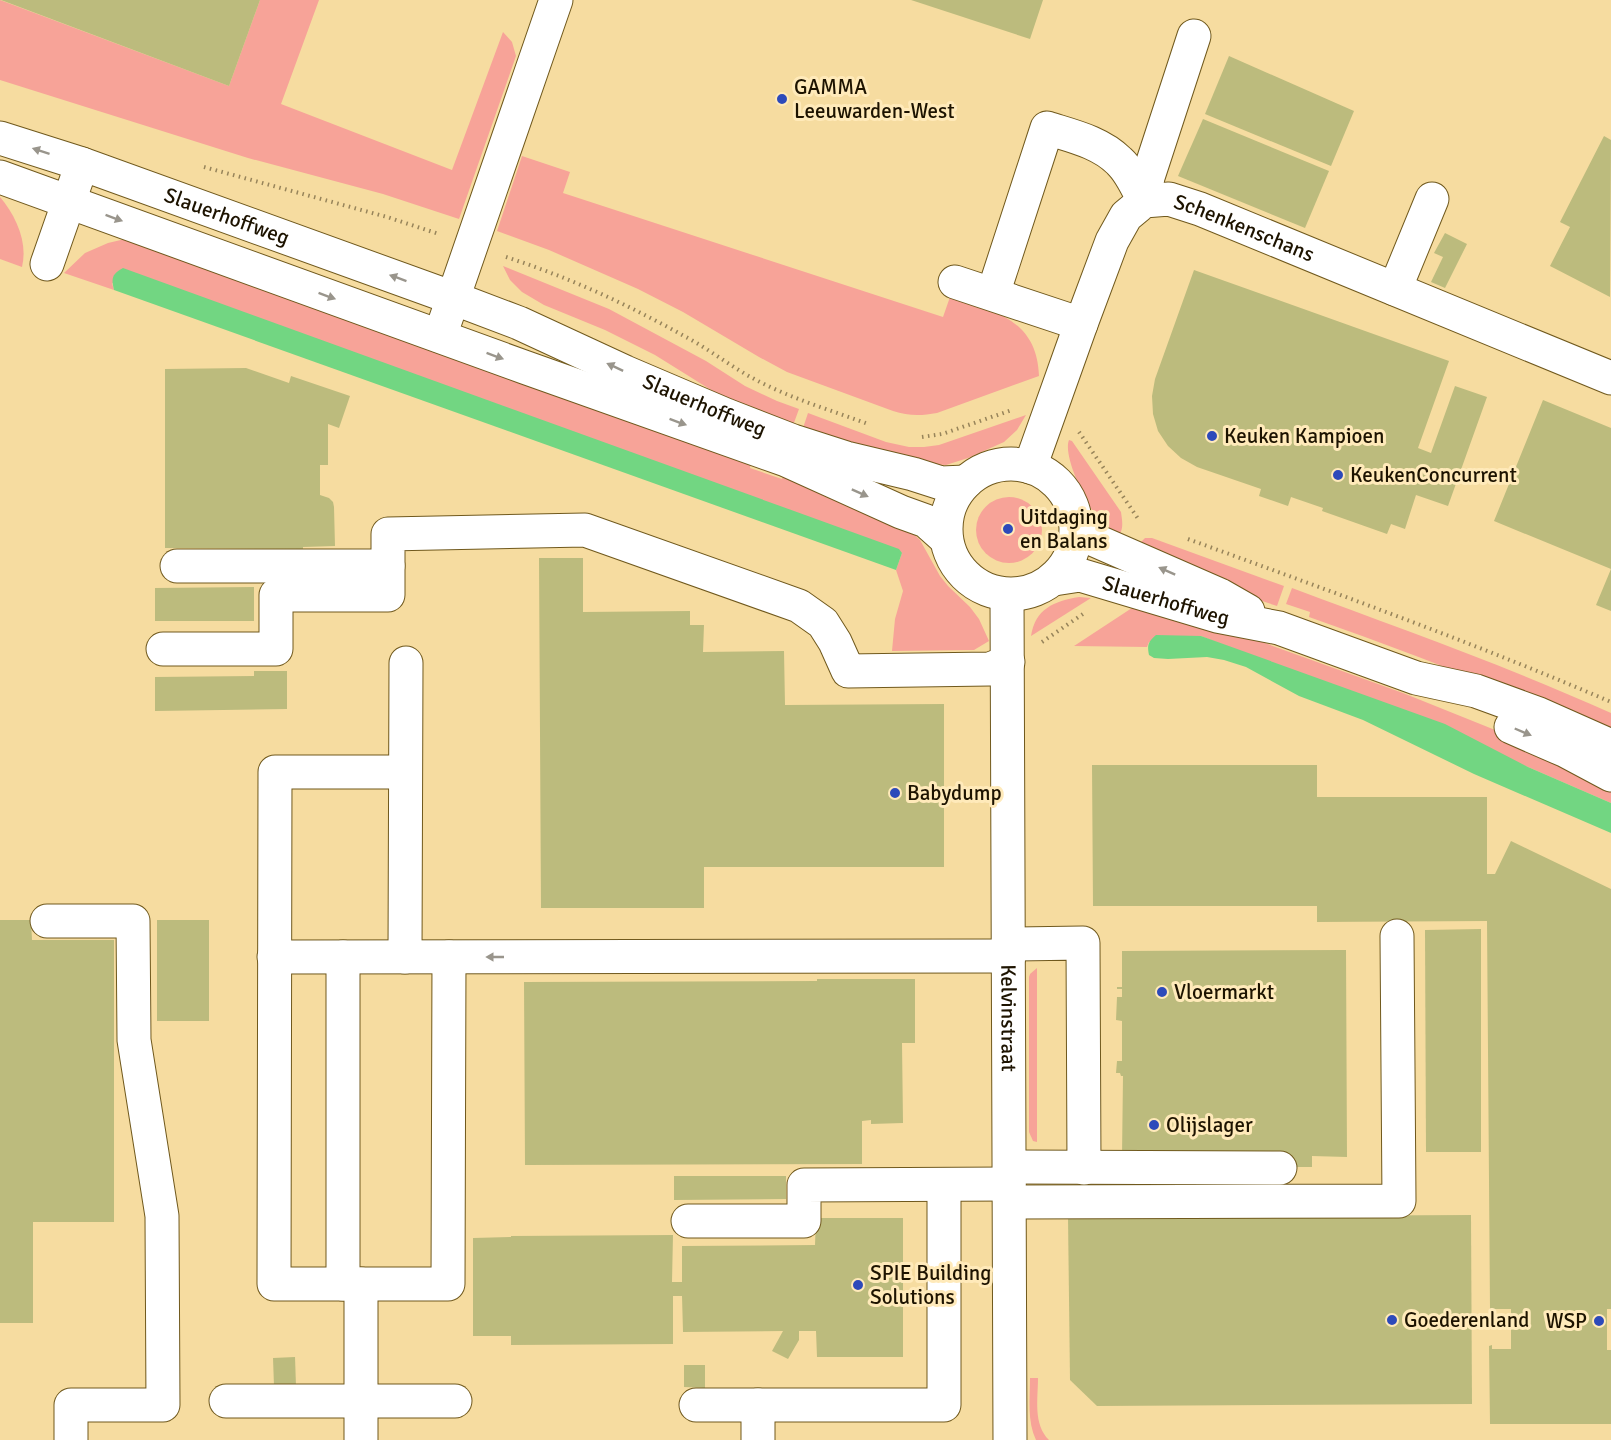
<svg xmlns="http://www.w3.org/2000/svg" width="1611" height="1440" font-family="Signika,sans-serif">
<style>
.green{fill:#f7a398}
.water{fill:#72d682}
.building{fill:#bcbb7d}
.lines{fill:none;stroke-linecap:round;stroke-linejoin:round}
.minor-casing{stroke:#70591d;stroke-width:35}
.major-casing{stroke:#70591d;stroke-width:35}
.path{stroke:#97845a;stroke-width:4;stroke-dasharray:1.5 4.5;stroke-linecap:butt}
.minor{stroke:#fff;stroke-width:33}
.major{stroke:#fff;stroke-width:33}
.oneway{fill:#99958c}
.poi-dot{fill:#2d4aba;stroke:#ffeaba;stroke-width:2}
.labels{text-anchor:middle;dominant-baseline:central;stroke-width:6;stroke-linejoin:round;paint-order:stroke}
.poi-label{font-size:21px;fill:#1d1300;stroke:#ffeaba;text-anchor:start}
.street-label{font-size:21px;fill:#1d1300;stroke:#ffeaba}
</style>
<rect width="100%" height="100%" fill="#f6dca0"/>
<g class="green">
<path d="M 0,0 L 229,86 L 260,0 L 319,0 L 281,104 L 452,170 L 503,32 L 512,42 L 516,56 L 459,219 L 383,194 L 248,158 L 0,80 Z"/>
<path d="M 522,156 L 570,172 L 563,193 L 943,317 L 950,297 C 994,311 1037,319 1039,376 L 937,413 C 921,416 908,416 893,411 L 787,372 L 759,357 L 683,312 L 638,289 L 549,250 L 497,231 Z"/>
<path d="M 0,197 C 16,216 28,242 22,267 L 0,259 Z"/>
<path d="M 125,239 L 752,459 L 750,468 L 782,479 L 785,471 L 907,528 L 920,540 L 940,576 L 948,586 L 970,607 L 979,619 L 989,641 L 974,650 L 892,651 L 895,619 L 903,591 L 896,570 L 902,553 L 112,283 L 114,290 L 64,273 L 85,253 L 108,243 Z"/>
<path d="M 503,266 L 609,309 L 706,361 L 745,386 L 777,401 L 799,409 L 791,431 L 748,413 L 655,355 L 605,330 L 544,305 L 522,292 L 510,280 Z"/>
<path d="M 808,413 L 886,442 L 909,447 L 924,447 L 939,445 L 1026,415 L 1017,430 L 1004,442 L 968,458 L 946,465 L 920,464 L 801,434 Z"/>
<path d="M 1069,440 L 1072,441 L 1121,512 C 1122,520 1124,528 1119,535 C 1114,532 1107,529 1103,525 C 1090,512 1062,457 1069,440 Z"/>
<circle cx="1009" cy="530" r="33"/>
<path d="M 1145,538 L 1152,538 L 1284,586 L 1277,606 L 1250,597 L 1138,545 Z"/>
<path d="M 1292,588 C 1399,628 1507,666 1611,713 L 1611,735 C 1512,692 1411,653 1309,617 L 1310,612 L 1286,604 Z"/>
<path d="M 1079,597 L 1091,598 L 1031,636 C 1035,609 1054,601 1079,597 Z"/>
<path d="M 1138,604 L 1215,625 L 1403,693 L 1525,742 L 1611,785 L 1611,803 L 1528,767 L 1201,636 L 1149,642 L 1147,647 L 1074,646 Z"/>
<path d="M 1037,968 L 1037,1142 L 1033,1141 L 1029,1132 L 1029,977 L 1030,974 Z"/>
<path d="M 1030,1378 L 1038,1378 C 1038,1399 1033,1424 1049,1440 L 1036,1440 C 1027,1421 1030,1399 1030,1378 Z"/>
</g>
<g class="water">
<path d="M 123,268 L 899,549 L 902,553 L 896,570 L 114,290 C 111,278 112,274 123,268 Z"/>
<path d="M 1156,635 L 1201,636 L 1445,724 L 1528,767 L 1611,803 L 1611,833 L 1474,774 L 1363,720 L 1299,696 L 1246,667 L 1224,660 L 1207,657 L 1168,659 L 1154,658 L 1149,655 C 1147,645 1148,642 1156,635 Z"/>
</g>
<g class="building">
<path d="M 1,0 L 260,0 L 229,86 Z"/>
<path d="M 911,0 L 1043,0 L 1030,39 Z"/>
<path d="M 1229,56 L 1354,111 L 1331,166 L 1205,114 Z"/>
<path d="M 1203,119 L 1329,171 L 1305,228 L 1178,176 Z"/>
<path d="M 1604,136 L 1611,140 L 1610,297 L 1550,266 L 1570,227 L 1560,222 Z"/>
<path d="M 1445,233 L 1467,244 L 1445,288 L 1431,282 L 1443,257 L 1434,253 Z"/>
<path d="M 1194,270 L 1449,361 L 1418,448 L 1431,453 L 1455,386 L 1487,397 L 1448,506 L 1416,495 L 1405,529 L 1391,524 L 1387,534 L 1322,511 L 1323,508 L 1291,497 L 1288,506 L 1259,496 L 1261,489 L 1197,467 L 1181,458 L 1168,446 L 1158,431 L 1153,414 L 1152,396 L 1155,379 Z"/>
<path d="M 246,368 L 289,383 L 291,376 L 350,396 L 339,428 L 328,424 L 328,465 L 320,465 L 320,495 L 329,498 L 333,502 L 334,507 L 335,546 L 303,547 L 303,549 L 165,548 L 165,369 Z"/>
<path d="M 1543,400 L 1611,428 L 1611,611 L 1596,605 L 1611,569 L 1494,521 Z"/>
<path d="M 539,558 L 583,558 L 583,612 L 690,611 L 690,625 L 704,625 L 703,652 L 784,651 L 785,705 L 944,704 L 944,867 L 704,867 L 704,908 L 541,908 Z"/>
<path d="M 254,587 L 254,621 L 155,621 L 155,588 Z"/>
<path d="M 254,671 L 287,671 L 287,709 L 155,711 L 155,677 L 254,676 Z"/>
<path d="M 1092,765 L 1317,765 L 1317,797 L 1487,797 L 1487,874 L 1495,874 L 1511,841 L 1611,889 L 1611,1309 L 1607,1309 L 1607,1350 L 1611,1350 L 1611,1424 L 1490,1424 L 1489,1346 L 1492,1345 L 1492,1349 L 1511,1349 L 1511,1309 L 1490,1309 L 1487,921 L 1317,922 L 1317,906 L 1093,906 Z"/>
<path d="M 0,920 L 31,920 L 32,940 L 114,940 L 114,1222 L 33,1222 L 33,1323 L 0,1323 Z"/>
<rect x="157" y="920" width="52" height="101"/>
<path d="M 1481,929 L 1481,1152 L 1426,1152 L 1425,930 Z"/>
<path d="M 1346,950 L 1347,1157 L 1312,1156 L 1312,1167 L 1290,1167 L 1122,1156 L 1123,1076 L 1121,1076 L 1120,1073 L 1116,1073 L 1117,1061 L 1122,1061 L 1122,1021 L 1116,1020 L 1117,997 L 1122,997 L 1122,989 L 1117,989 L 1117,987 L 1122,987 L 1122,951 Z"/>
<path d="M 817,979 L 915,979 L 915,1043 L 902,1043 L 903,1123 L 871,1124 L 871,1120 L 862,1121 L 862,1164 L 525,1165 L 524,982 L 817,981 Z"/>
<path d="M 674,1176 L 786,1176 L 786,1199 L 674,1200 Z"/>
<path d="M 1471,1215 L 1472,1404 L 1097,1406 L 1070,1380 L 1068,1217 Z"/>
<path d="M 816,1218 L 903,1218 L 903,1357 L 817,1357 L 816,1331 L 799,1331 L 799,1340 L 788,1359 L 772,1351 L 783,1331 L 683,1332 L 682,1296 L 673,1296 L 673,1344 L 511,1345 L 511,1336 L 473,1336 L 473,1238 L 511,1237 L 511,1236 L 673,1235 L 672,1282 L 682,1282 L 682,1246 L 815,1245 Z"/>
<path d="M 295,1357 L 296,1386 L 274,1386 L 273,1358 Z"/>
<path d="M 684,1365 L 705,1365 L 705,1388 L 684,1387 Z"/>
</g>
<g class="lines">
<defs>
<g id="minor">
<path d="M 1144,201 L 1148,177 L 1194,36"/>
<path d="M 47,264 L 82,164"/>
<path d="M 955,282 L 1081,324"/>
<path d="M 1395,289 L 1432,199"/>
<path d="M 993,294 L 1047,128 C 1072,136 1100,142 1119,161 C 1130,171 1137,187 1144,201"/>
<path d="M 440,336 L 556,0"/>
<path id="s1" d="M 1030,467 L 1081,324 L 1112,241 L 1126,216 L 1144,201 L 1169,199 L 1200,209 L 1611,378"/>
<path d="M 177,566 L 388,566"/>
<path id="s2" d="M 1007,595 L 1010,1440"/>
<path d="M 163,649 L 276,649 L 276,595 L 388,595 L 388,534 L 585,530 L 799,606 L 823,623 L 835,642 L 848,671 L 990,669 L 1008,662"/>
<path d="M 405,772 L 275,772 L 274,1284 L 448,1284 L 449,957"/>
<path d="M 47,921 L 133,921 L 134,1040 L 162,1216 L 163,1405 L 71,1405 L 71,1440"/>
<path d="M 1009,944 L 1083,943 L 1084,1168"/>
<path d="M 274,957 L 1009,956"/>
<path d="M 405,957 L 406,663"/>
<path d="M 1010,1167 L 1280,1168"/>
<path d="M 1010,1202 L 1399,1201 L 1397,936"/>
<path d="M 688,1221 L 804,1221 L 804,1185 L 1009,1184"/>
<path d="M 343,1284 L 343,957"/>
<path d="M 226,1401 L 455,1401"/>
<path d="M 696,1405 L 944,1405 L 944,1185"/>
<path d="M 361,1440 L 361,1284"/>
<path d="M 758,1440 L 758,1405"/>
</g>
<g id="major">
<path id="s3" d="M 0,138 L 82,164 L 453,298 L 519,323 L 625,372 L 726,415 L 793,441 L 846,458 L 913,474 L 941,483 L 966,482"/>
<path d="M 0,177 L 524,367 L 786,460 L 901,512 L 926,521 L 945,538"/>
<circle cx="1011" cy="529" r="65"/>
<path d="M 1076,522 L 1092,539 L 1220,595 L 1248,611"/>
<path id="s4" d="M 1054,579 L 1080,575 L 1217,616 L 1279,628 L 1416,678 L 1476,691 L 1539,714 L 1611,746"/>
<path d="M 1511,727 L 1566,751 L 1611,775"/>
</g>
</defs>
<use href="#minor" class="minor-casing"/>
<use href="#major" class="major-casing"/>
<g class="path">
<path d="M 204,167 L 387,217 L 439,234"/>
<path d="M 506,257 C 568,277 627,304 684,336 C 711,350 735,370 762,383 C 796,400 833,411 868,424"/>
<path d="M 1079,432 L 1139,520"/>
<path d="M 922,437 L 942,434 L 1012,410"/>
<path d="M 1188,539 C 1330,591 1472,642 1611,702"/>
<path d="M 1042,642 L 1083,614"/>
</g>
<use href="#minor" class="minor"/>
<use href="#major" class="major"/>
</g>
<defs><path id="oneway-solid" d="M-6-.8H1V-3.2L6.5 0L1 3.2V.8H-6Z" transform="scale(1.5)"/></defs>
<g class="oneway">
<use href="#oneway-solid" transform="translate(41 151) rotate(-162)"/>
<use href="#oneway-solid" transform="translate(114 218) rotate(20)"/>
<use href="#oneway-solid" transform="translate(398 278) rotate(-160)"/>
<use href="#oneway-solid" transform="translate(327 296) rotate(20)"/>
<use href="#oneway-solid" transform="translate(495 356) rotate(20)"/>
<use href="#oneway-solid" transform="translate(615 367) rotate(-155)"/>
<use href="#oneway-solid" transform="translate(678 422) rotate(20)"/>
<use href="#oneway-solid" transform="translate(860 493) rotate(24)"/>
<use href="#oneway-solid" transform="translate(1167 571) rotate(-156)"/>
<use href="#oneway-solid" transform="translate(1523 732) rotate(23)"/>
<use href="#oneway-solid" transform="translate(495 957) rotate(-180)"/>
</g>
<g class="poi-dot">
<circle cx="782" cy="99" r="6"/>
<circle cx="1212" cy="436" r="6"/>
<circle cx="1338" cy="475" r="6"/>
<circle cx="1008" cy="529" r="6"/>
<circle cx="895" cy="793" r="6"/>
<circle cx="1162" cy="992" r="6"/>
<circle cx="1154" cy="1125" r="6"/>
<circle cx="858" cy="1285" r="6"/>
<circle cx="1392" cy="1320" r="6"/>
<circle cx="1599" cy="1321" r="6"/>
</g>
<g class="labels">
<g class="poi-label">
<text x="794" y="87">GAMMA<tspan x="794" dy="24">Leeuwarden-West</tspan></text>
<text x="1224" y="436">Keuken Kampioen</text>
<text x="1350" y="475">KeukenConcurrent</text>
<text x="1020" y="517">Uitdaging<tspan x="1020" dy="24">en Balans</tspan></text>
<text x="907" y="793">Babydump</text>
<text x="1174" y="992">Vloermarkt</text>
<text x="1166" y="1125">Olijslager</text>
<text x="870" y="1273">SPIE Building<tspan x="870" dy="24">Solutions</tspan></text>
<text x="1404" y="1320">Goederenland</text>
<text x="1587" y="1321" text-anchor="end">WSP</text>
</g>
<g class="street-label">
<text stroke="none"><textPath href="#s3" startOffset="240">Slauerhoffweg</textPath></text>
<text stroke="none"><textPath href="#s1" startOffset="398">Schenkenschans</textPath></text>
<text stroke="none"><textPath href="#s3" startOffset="754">Slauerhoffweg</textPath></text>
<text stroke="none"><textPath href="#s4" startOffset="116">Slauerhoffweg</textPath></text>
<text stroke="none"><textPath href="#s2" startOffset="423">Kelvinstraat</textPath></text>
</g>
</g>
</svg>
